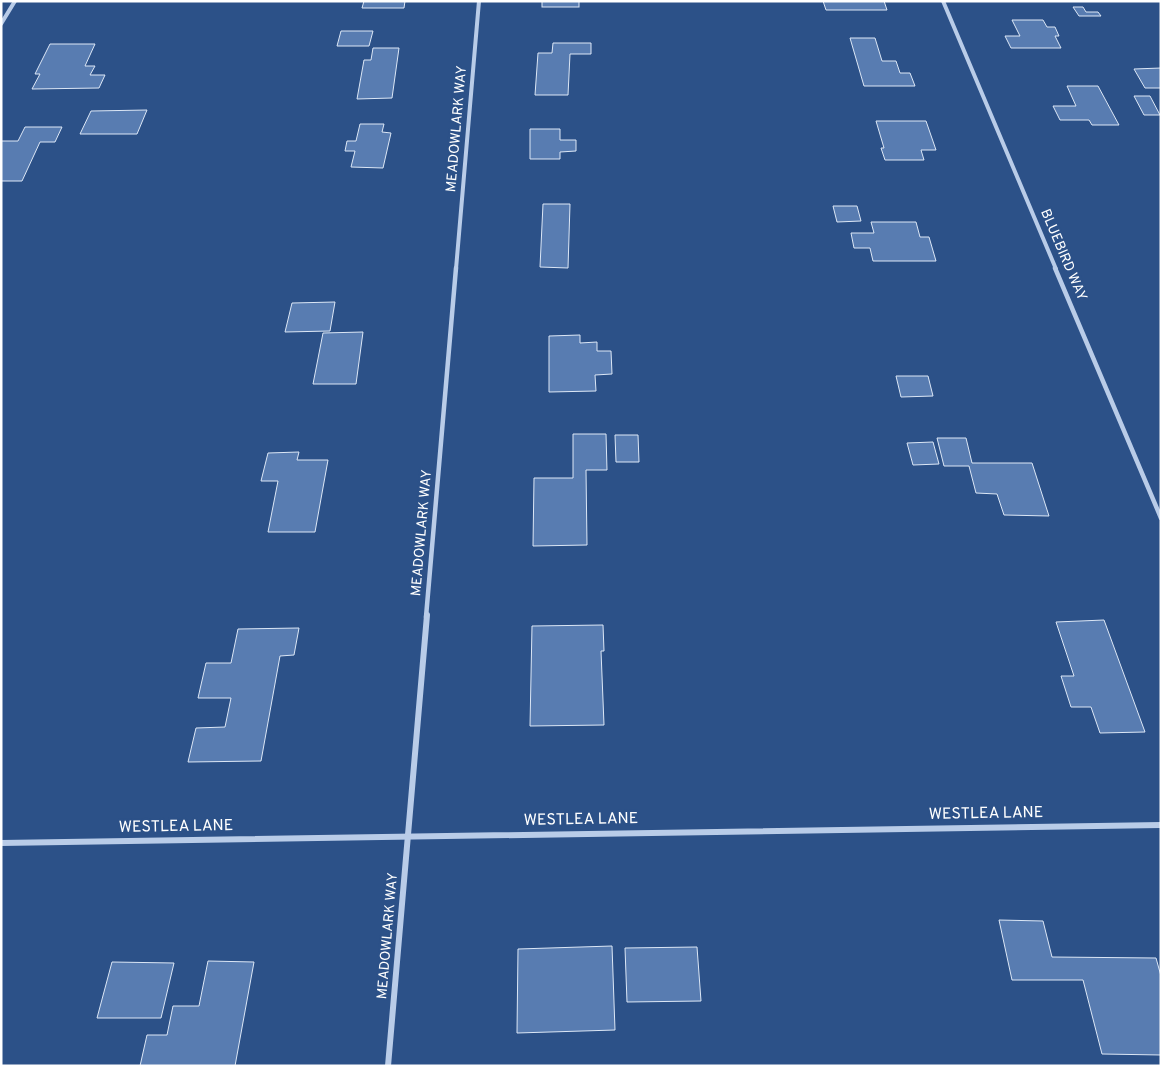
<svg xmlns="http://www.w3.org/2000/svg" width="1162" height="1067" font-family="Overpass,sans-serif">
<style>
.building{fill:#587cb1;stroke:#dce7f6}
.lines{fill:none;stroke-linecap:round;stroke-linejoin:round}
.minor-far2{stroke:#b9cce8;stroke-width:4}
.minor-far1{stroke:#b9cce8;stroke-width:4.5}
.minor{stroke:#b9cce8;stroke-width:6}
.labels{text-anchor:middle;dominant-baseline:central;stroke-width:4.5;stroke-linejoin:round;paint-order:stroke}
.street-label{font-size:14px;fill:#fff;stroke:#2c5188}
.near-street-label{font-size:16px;fill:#fff;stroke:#2c5188}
</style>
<rect width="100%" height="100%" fill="#2c5188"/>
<g class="building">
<path d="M 364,1 L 405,1 L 404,8 L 362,8 Z"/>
<rect x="542" y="1" width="37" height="6"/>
<path d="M 823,1 L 884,1 L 887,10 L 826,10 Z"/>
<path d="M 1073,7 L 1083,7 L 1086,12 L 1098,12 L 1101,16 L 1079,16 Z"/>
<path d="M 1012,20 L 1043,20 L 1047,27 L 1055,27 L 1059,36 L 1055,36 L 1061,48 L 1011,48 L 1005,36 L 1020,36 Z"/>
<path d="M 341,31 L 373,31 L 369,46 L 337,46 Z"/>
<path d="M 850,38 L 875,38 L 882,61 L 896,61 L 900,73 L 910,73 L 915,86 L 864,86 Z"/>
<path d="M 553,43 L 591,43 L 591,54 L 570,54 L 568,95 L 535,95 L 538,53 L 552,53 Z"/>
<path d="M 50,44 L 95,44 L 85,66 L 95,66 L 90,75 L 105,75 L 99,88 L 32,89 L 40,74 L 35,74 Z"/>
<path d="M 373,48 L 399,48 L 392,98 L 357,99 L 364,60 L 371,60 Z"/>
<path d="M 1161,68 L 1161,88 L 1145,88 L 1134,69 Z"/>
<path d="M 1067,86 L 1098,86 L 1119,125 L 1092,125 L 1089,120 L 1060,120 L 1053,106 L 1076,106 Z"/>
<path d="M 1134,96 L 1150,96 L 1160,115 L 1144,115 Z"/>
<path d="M 147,110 L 137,134 L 80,134 L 91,111 Z"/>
<path d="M 876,121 L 926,121 L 936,150 L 921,150 L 924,160 L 885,160 L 881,148 L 884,148 Z"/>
<path d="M 360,124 L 384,124 L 382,132 L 391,133 L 383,168 L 351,167 L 355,151 L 345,151 L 347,141 L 356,141 Z"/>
<path d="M 25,127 L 62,127 L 55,142 L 40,142 L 22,181 L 1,181 L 1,141 L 18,141 Z"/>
<path d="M 530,129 L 560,129 L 560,140 L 576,140 L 576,151 L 560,152 L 560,159 L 530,159 Z"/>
<path d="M 543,204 L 570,204 L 568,268 L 540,267 Z"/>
<path d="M 833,206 L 857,206 L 861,221 L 837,222 Z"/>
<path d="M 871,222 L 916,222 L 920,237 L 929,237 L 936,261 L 873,261 L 870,248 L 854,248 L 851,233 L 874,233 Z"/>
<path d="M 335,302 L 330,331 L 285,332 L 292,303 Z"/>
<path d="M 363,332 L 356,384 L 313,384 L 323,333 Z"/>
<path d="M 580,335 L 580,343 L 597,342 L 597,351 L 611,351 L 612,374 L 595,375 L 596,391 L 549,392 L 549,336 Z"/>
<path d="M 896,376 L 928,376 L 933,396 L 901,397 Z"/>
<path d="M 573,434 L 606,434 L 607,470 L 586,470 L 587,545 L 533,546 L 534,478 L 573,478 Z"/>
<path d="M 615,435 L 638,435 L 639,462 L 616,462 Z"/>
<path d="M 937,438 L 966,438 L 972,463 L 1032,463 L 1049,516 L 1004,515 L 997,494 L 976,493 L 969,466 L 944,466 Z"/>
<path d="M 933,442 L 939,464 L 913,465 L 907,443 Z"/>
<path d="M 299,452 L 297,460 L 328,460 L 315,532 L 268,532 L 278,481 L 261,481 L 268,453 Z"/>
<path d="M 1104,620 L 1145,732 L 1100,733 L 1091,707 L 1071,707 L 1061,676 L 1074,676 L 1056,622 Z"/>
<path d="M 603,625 L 604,651 L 601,651 L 604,725 L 530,726 L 532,626 Z"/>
<path d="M 299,628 L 294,655 L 280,656 L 261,761 L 188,762 L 196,728 L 225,727 L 231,698 L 198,698 L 206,663 L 231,663 L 238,629 Z"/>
<path d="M 999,920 L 1043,921 L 1052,957 L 1156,958 L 1161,976 L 1161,1055 L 1102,1054 L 1083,980 L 1012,980 Z"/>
<path d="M 612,946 L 615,1030 L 517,1033 L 518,949 Z"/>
<path d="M 697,947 L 701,1001 L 627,1002 L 625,948 Z"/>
<path d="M 208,961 L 254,962 L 235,1066 L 140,1066 L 147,1035 L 167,1035 L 173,1006 L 199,1006 Z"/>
<path d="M 112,962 L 174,963 L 161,1018 L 97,1018 Z"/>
</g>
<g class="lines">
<g class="minor-far2">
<path d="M 943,1 L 1056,269"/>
<path d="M 1,24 L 15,1"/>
<path d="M 456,269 L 479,1"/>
</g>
<g class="minor-far1">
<path d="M 1055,268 L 1161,518"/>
<path d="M 426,617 L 456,268"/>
</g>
<g class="minor">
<path d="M 1,843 L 1161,825"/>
<path d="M 388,1066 L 427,615"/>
</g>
</g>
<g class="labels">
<g class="street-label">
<text transform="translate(457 129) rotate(-85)">MEADOWLARK WAY</text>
<text transform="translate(1063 255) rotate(67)">BLUEBIRD WAY</text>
<text transform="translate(422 533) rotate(-85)">MEADOWLARK WAY</text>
<text transform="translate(388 936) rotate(-85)">MEADOWLARK WAY</text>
</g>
<g class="near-street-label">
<text transform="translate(986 814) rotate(-1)">WESTLEA LANE</text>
<text transform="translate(581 820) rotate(-1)">WESTLEA LANE</text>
<text transform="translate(176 827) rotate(-1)">WESTLEA LANE</text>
</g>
</g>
<rect width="1162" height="1067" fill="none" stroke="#ffffff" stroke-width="5"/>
</svg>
